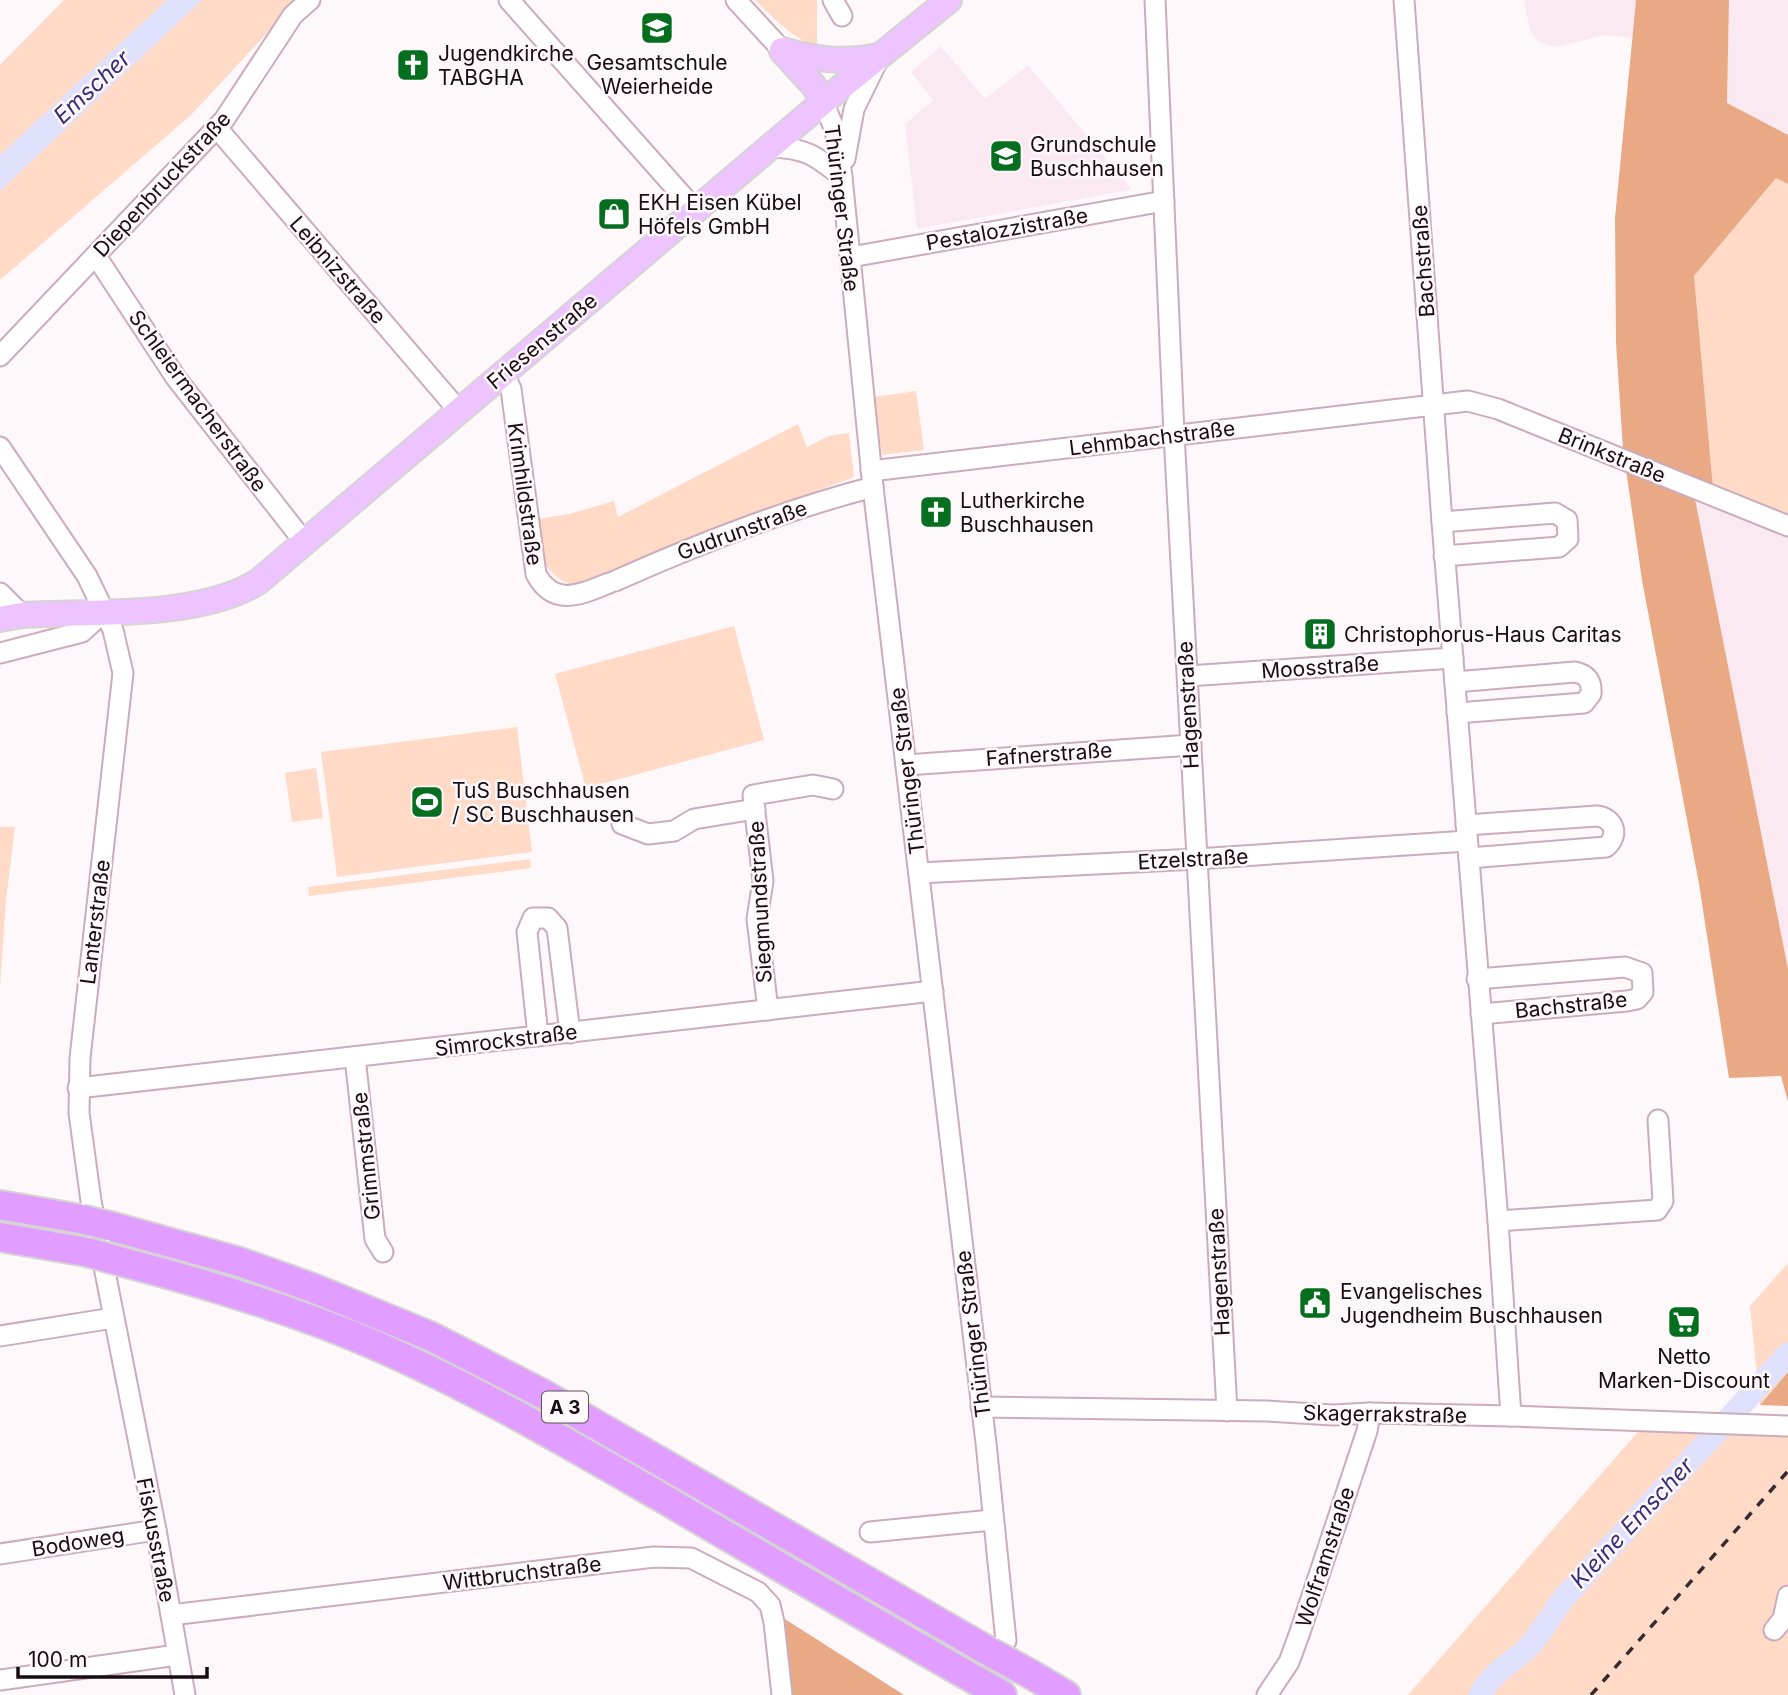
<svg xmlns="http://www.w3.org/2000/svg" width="1788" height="1695" font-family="Inter,sans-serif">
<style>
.built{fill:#fbe9f2}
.green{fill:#fedac7}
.forest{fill:#e9a985}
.water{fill:#dfe0fb}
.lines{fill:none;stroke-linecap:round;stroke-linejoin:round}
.river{stroke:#dfe0fb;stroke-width:23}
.minor-casing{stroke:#ccabbc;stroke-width:23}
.major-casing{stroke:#d5d3d4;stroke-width:28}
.highway-casing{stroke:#d5d3d4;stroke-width:32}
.minor{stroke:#fff;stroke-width:19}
.major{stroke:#edc4ff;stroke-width:24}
.highway{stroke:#e19dff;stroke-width:28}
.rail{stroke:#352a30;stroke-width:3.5;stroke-dasharray:9 9;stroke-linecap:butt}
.highway-bridge-casing{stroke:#d5d3d4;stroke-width:32;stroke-linecap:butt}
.highway-bridge{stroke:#e19dff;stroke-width:28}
.labels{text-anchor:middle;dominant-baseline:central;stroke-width:5;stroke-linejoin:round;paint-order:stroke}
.shield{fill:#fff8fb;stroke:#5d5358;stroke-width:2}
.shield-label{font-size:19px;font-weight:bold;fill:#170c12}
.poi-label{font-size:21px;fill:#170c12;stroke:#fff8fb;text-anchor:start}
.street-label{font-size:21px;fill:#170c12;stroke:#fff8fb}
.water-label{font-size:23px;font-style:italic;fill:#352d76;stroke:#fff8fb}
</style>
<rect width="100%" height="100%" fill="#fff8fb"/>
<g class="built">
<path d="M 1524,0 L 1636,0 L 1632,38 L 1605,35 L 1556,47 L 1540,43 L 1530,30 Z"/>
<path d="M 1729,0 L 1788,0 L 1788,135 L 1727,103 Z"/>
<path d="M 941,46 L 985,99 L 1028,65 L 1130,187 L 1130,190 L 917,229 L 905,124 L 933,100 L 911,72 Z"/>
<path d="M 1691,486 L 1788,529 L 1788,969 L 1695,499 Z"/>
</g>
<g class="green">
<path d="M 64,0 L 302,0 L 268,32 L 191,115 L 0,280 L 0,65 Z"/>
<path d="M 755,0 L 817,0 L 817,48 C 792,37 774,19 755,0 Z"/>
<path d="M 1776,178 L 1788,184 L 1788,519 L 1713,488 L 1694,276 Z"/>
<path d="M 916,391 L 924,450 L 882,455 L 874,397 Z"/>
<path d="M 798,424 L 807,447 L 829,436 L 849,433 L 854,477 L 733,522 L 576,587 C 539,573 542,555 538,519 L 569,514 L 614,501 L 618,517 Z"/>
<path d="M 734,626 L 764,740 L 586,788 L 555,674 Z"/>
<path d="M 517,727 L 532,852 L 337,877 L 321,752 Z"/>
<path d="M 316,768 L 323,818 L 292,822 L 285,773 Z"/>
<path d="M 0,827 L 15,827 L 6,900 L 0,988 Z"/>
<path d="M 530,859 L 531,868 L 309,896 L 308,887 Z"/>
<path d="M 1788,1263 L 1788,1372 L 1760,1405 L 1750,1306 Z"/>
<path d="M 1643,1426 L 1788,1431 L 1788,1695 L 1408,1695 Z"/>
</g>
<g class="forest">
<path d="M 1636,0 L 1729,0 L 1727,103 L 1788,135 L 1788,184 L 1776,178 L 1694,276 L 1713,488 L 1695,499 L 1788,969 L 1788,1102 L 1781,1076 L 1729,1078 L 1699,884 L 1642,580 L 1623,449 L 1616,343 L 1615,218 Z"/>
<path d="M 1788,1372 L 1788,1406 L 1760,1405 Z"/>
<path d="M 777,1614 L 904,1695 L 786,1695 Z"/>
</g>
<path class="water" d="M 167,0 L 202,0 L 0,191 L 0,155 Z"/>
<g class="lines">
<path class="river" d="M 1480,1695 C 1494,1668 1517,1662 1534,1641 C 1544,1628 1553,1613 1562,1600 L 1788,1354"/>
<defs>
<g id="minor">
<path d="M 509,0 L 696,211"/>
<path d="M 736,0 L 782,50"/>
<path d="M 833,0 L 842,16"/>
<path d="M 1155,0 L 1174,434 L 1227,1411"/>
<path d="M 1404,0 L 1442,522 L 1498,1221 L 1511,1416"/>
<path d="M 823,102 L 835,130 L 842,177 L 873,487 L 986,1443 L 1006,1641"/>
<path d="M 217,128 L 459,411"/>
<path d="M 770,147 C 806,148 815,155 842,177"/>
<path d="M 845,159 L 854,109 L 877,62"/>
<path d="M 96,256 L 176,378 L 305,543"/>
<path d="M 851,257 L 1164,201"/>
<path d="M 0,356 L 224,120 L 293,15 L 310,0"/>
<path d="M 504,374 L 511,389 L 536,574 C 554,608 582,594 609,583"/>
<path d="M 0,447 L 87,576 L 113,630 L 123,673 L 80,1058 L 79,1113 L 91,1201 L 156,1530 L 185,1695"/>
<path d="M 871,471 L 1468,401 L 1498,409 L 1788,526"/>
<path d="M 1442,522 L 1555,513 L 1567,520 L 1568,539 L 1559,547 L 1444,556"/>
<path d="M 615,581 C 698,544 784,510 873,487"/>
<path d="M 0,593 L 22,615"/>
<path d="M 0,653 L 82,632 L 105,611"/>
<path d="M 1188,676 L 1453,658"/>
<path d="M 1455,682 L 1575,672 C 1588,675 1592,681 1591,694 L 1584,703 L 1457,713"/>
<path d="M 906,765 L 1191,745"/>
<path d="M 622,824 L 648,834 L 674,831 L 694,819 L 755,809"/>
<path d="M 1466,825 L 1597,816 C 1614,818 1620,835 1606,847 L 1469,858"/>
<path d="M 919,873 L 1196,859 L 1467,841"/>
<path d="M 1477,979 L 1625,967 L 1642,973 L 1643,992 L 1637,999 L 1627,1001 L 1481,1014"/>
<path d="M 768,1010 L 757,919 L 763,881 L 753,795 L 813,785 L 833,789"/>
<path d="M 538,1036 L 527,932 L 533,918 L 548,918 L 557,928 L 570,1033"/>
<path d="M 355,1057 L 375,1239 L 383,1252"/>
<path d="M 78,1088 L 933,991"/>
<path d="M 1498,1221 L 1657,1210 L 1663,1201 L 1658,1120"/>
<path d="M 0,1336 L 113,1318"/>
<path d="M 981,1407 L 1267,1411 L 1333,1415 L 1370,1413 L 1511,1416 L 1788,1426"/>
<path d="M 870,1532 L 992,1520"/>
<path d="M 0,1554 L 156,1530"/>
<path d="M 171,1615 L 654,1557 L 691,1558 L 758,1592 L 770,1605 L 774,1622 L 782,1695"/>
<path d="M 1774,1630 L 1783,1619 L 1788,1596"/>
<path d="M 0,1680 L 177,1655"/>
<path d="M 1267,1695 L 1289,1662 L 1300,1632 L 1367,1431 L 1370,1413"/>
</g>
<g id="major">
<path d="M 782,50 C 816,60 844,63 879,56"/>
<path d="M 782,51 L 814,86 L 823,102"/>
<path d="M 0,619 L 22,615 C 91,611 201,619 259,581 L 823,102 L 949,0"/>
</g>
<g id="highway">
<path d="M 0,1205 L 81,1219"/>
<path d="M 110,1226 L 240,1262 L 313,1288 L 430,1336 L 543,1394 L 990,1652"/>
<path d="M 0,1237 L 87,1252"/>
<path d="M 119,1261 C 204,1283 288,1308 370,1343 C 470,1386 564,1441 659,1496 C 773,1563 887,1630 1002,1695"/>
<path d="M 1032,1675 L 1066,1695"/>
</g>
</defs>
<use href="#minor" class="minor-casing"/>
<use href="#major" class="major-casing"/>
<use href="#highway" class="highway-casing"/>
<use href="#minor" class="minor"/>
<use href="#major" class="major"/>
<use href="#highway" class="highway"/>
<path class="rail" d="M 1591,1695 L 1788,1471"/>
<defs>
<g id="highway-bridge">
<path d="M 81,1219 L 110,1226"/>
<path d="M 87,1252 L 119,1261"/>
<path d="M 990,1652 L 1032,1675"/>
</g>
</defs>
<use href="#highway-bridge" class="highway-bridge-casing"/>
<use href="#highway-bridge" class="highway-bridge"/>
</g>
<defs>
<symbol id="school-square" viewBox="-11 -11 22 22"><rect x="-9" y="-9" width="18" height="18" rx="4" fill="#066f1f" stroke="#fff8fb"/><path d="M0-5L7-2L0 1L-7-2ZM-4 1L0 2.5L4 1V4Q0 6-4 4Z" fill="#fff"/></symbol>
<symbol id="church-square" viewBox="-11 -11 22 22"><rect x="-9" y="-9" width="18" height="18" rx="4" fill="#066f1f" stroke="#fff8fb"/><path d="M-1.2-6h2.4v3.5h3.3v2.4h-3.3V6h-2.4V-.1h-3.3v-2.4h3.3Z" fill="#fff"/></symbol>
<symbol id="shop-square" viewBox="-11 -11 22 22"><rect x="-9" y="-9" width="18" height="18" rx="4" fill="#066f1f" stroke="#fff8fb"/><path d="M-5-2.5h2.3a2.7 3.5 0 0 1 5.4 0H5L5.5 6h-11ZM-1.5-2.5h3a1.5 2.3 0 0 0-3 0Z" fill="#fff"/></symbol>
<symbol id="building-square" viewBox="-11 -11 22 22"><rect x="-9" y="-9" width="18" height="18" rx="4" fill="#066f1f" stroke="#fff8fb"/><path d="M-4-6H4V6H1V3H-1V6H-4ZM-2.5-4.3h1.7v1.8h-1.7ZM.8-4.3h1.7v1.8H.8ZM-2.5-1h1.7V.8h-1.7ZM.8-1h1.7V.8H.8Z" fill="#fff"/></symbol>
<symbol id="stadium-square" viewBox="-11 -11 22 22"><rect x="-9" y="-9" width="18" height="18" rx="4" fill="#066f1f" stroke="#fff8fb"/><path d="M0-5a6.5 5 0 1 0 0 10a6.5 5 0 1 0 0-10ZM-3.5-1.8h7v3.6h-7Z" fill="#fff"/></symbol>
<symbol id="civic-square" viewBox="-11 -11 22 22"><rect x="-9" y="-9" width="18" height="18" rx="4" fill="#066f1f" stroke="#fff8fb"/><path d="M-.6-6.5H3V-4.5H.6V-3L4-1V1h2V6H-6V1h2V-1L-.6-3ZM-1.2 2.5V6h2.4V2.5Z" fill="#fff"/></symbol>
<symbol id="supermarket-square" viewBox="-11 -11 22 22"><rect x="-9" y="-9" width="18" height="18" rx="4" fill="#066f1f" stroke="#fff8fb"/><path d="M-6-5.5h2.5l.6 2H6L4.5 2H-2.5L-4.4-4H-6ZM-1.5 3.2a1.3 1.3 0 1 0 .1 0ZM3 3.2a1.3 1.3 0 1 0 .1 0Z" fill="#fff"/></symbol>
</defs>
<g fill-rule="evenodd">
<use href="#school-square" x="638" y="9" width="38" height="38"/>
<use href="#church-square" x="394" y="46" width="38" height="38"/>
<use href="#school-square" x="987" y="137" width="38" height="38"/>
<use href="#shop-square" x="595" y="195" width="38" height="38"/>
<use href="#church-square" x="917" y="493" width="38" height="38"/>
<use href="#building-square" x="1301" y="615" width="38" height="38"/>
<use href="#stadium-square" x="408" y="783" width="38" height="38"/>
<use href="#civic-square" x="1296" y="1284" width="38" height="38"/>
<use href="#supermarket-square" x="1665" y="1303" width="38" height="38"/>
</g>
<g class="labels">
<rect class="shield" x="542" y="1391.5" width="46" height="31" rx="5"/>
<g class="shield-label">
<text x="565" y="1407">A 3</text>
</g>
<g class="poi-label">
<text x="438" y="53">Jugendkirche<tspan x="438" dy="24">TABGHA</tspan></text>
<text x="657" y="62" text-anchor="middle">Gesamtschule<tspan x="657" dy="24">Weierheide</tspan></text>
<text x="1030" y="144">Grundschule<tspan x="1030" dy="24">Buschhausen</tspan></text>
<text x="638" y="202">EKH Eisen Kübel<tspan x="638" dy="24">Höfels GmbH</tspan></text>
<text x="960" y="500">Lutherkirche<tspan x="960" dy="24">Buschhausen</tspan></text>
<text x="1344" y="634">Christophorus-Haus Caritas</text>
<text x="452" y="790">TuS Buschhausen<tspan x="452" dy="24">/ SC Buschhausen</tspan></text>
<text x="1340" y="1291">Evangelisches<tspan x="1340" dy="24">Jugendheim Buschhausen</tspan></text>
<text x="1684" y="1356" text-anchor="middle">Netto<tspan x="1684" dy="24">Marken-Discount</tspan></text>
</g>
<g class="street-label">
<text transform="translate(162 184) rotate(-47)">Diepenbruckstraße</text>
<text transform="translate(842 208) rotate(83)">Thüringer Straße</text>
<text transform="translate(1007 229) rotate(-10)">Pestalozzistraße</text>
<text transform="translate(1423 261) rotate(-94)">Bachstraße</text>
<text transform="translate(338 270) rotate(49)">Leibnizstraße</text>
<text transform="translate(542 341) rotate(-40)">Friesenstraße</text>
<text transform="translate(198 401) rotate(54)">Schleiermacherstraße</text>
<text transform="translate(1152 438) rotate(-7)">Lehmbachstraße</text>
<text transform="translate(1612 455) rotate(22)">Brinkstraße</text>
<text transform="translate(525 494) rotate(82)">Krimhildstraße</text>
<text transform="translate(742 530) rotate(-20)">Gudrunstraße</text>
<text transform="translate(1320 667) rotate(-4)">Moosstraße</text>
<text transform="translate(1188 705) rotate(-93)">Hagenstraße</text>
<text transform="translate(1049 754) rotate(-4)">Fafnerstraße</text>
<text transform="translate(907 771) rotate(-97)">Thüringer Straße</text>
<text transform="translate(1193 859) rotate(-3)">Etzelstraße</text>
<text transform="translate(760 902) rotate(-93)">Siegmundstraße</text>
<text transform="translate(95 922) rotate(-83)">Lanterstraße</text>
<text transform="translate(1571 1005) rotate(-6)">Bachstraße</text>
<text transform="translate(506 1040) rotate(-7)">Simrockstraße</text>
<text transform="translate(366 1156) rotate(-96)">Grimmstraße</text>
<text transform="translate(1219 1272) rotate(-93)">Hagenstraße</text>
<text transform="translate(973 1334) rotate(-97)">Thüringer Straße</text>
<text transform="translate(1385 1414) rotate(1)">Skagerrakstraße</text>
<text transform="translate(156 1540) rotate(79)">Fiskusstraße</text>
<text transform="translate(78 1542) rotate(-9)">Bodoweg</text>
<text transform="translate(1325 1557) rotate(-72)">Wolframstraße</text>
<text transform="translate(522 1573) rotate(-7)">Wittbruchstraße</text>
</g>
<g class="water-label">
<text transform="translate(92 87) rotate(-43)">Emscher</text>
<text transform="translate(1632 1523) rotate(-47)">Kleine Emscher</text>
</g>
</g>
<path d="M18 1667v10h189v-10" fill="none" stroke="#170c12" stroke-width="3.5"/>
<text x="28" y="1667" font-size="21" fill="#170c12" stroke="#fff8fb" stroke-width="5" paint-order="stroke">100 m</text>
</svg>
